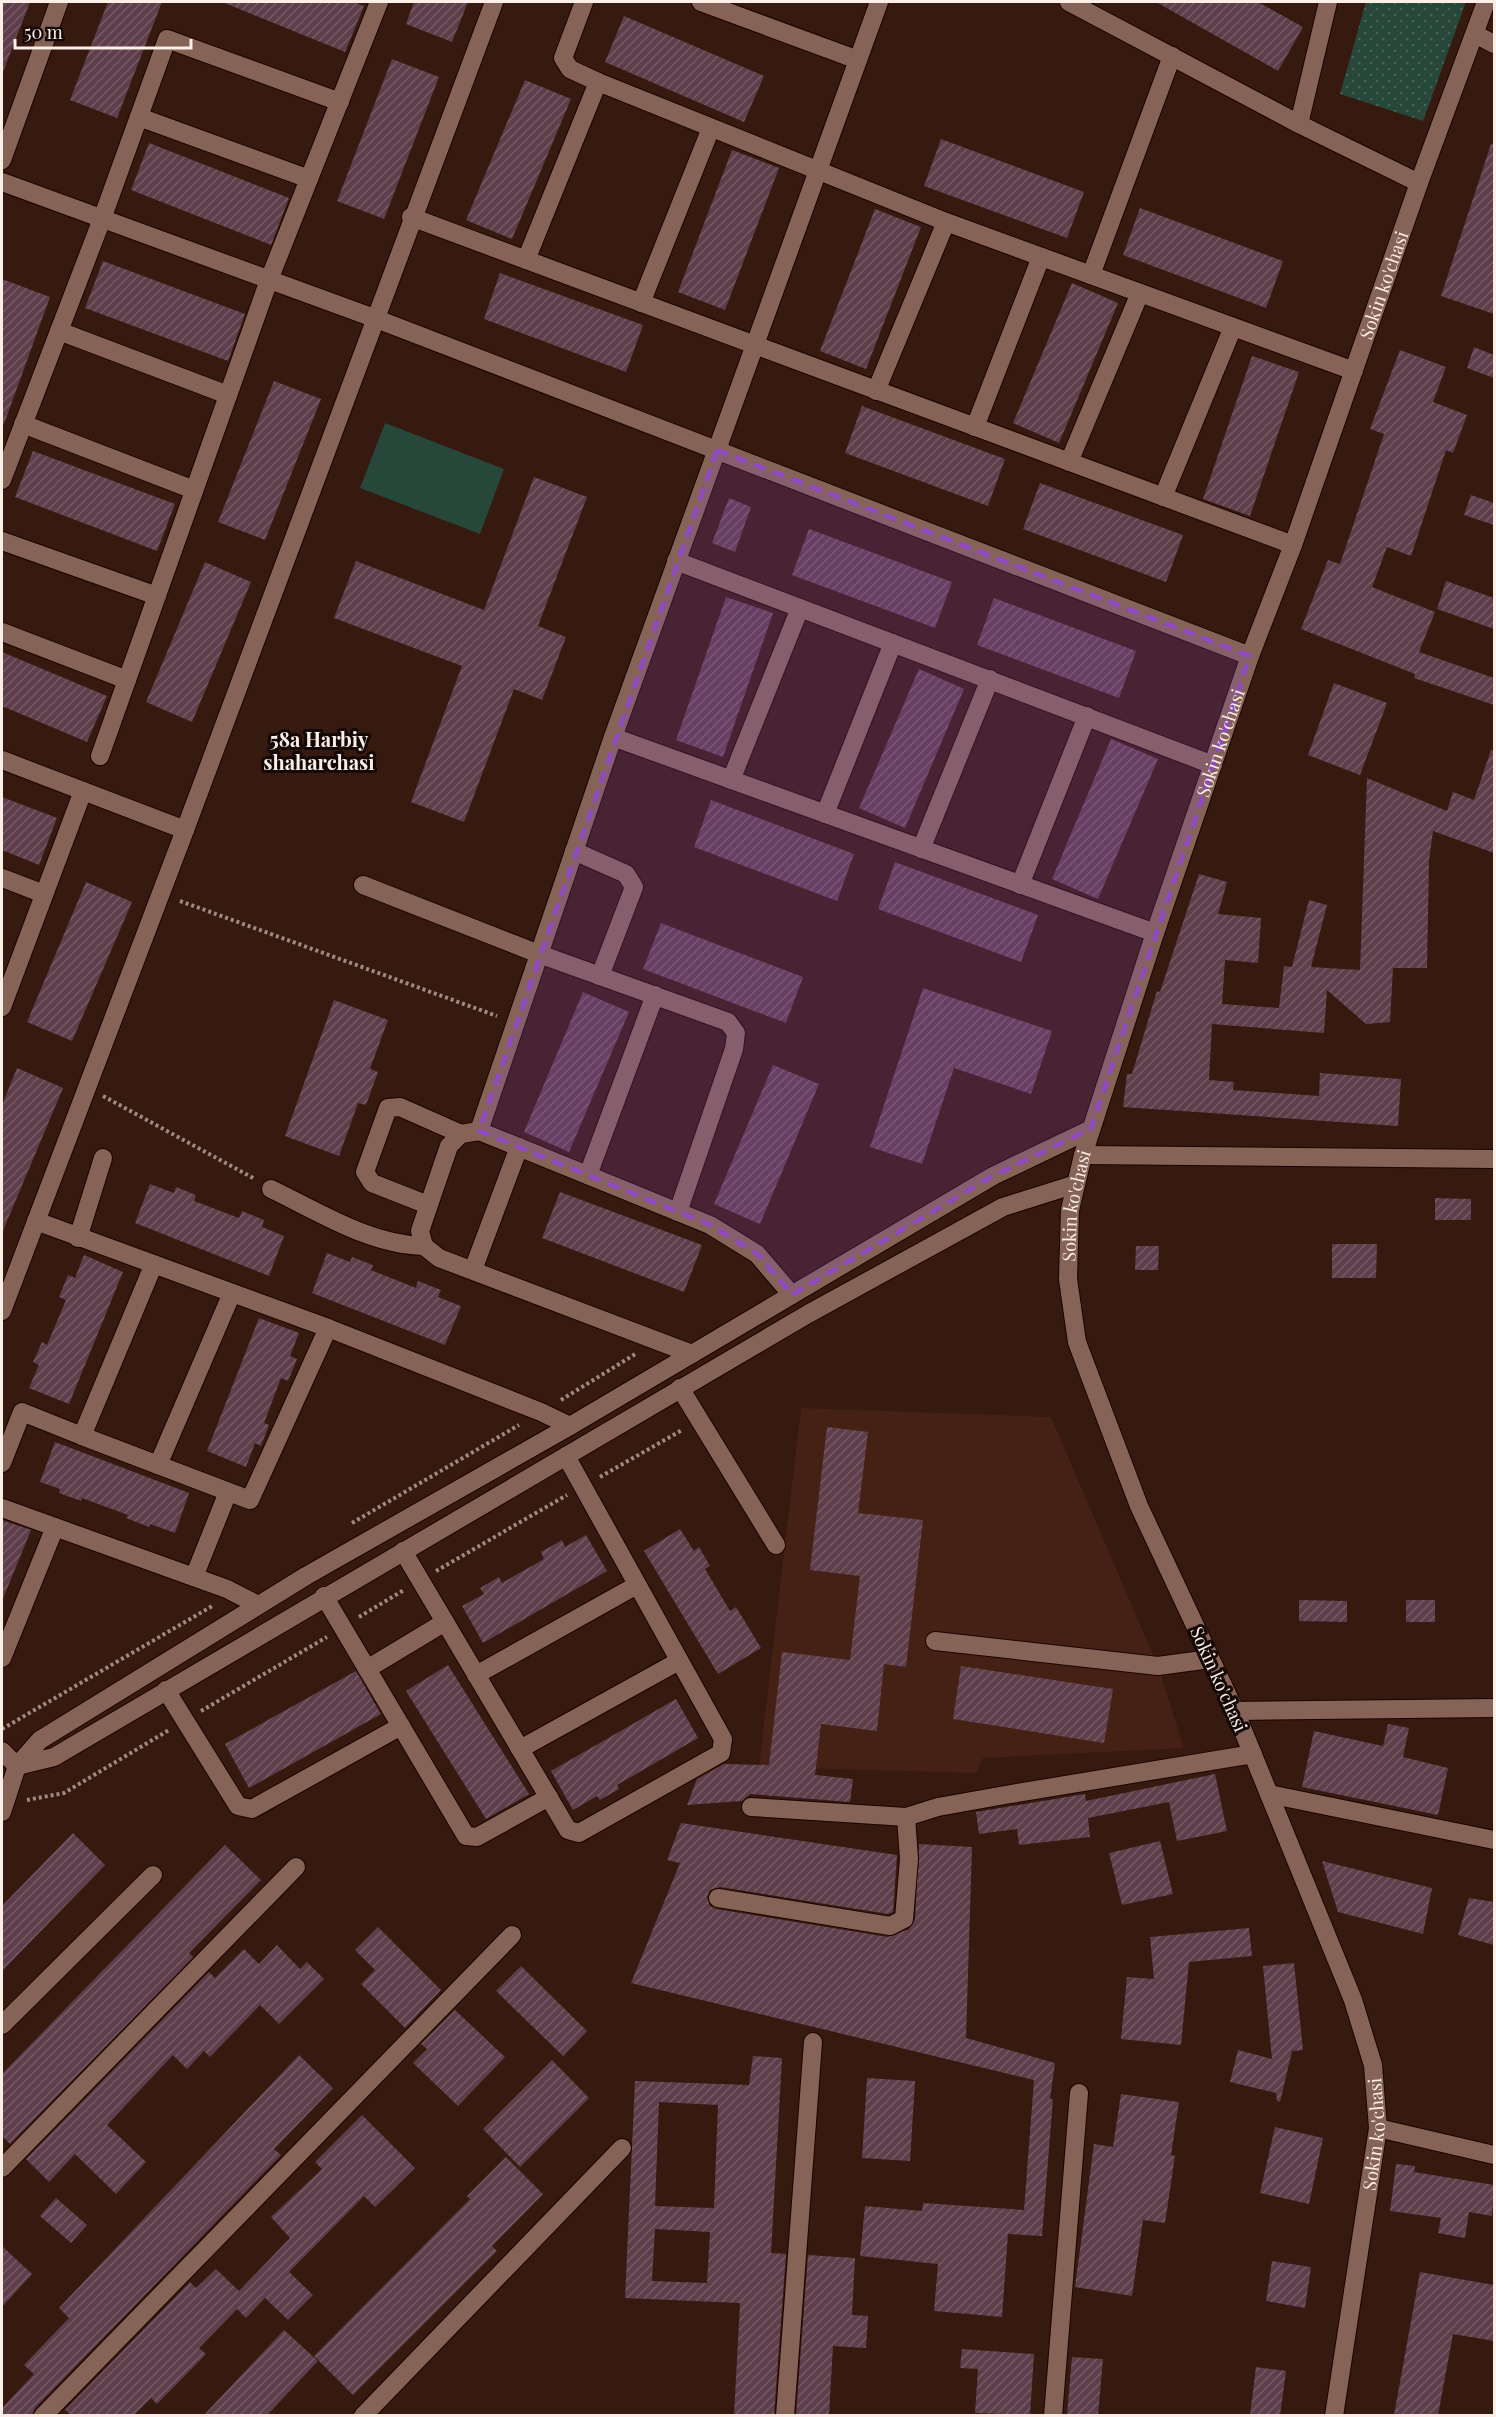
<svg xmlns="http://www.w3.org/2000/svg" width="1496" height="2417" font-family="'Playfair Display',serif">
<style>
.built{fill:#442114}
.grass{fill:url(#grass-dots)}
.garden{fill:#27473a}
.building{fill:url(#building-hatch);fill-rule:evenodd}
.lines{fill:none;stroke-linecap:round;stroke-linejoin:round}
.minor-casing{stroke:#1c0400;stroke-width:20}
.path{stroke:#a08a82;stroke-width:4;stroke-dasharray:3 3;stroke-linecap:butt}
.minor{stroke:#856357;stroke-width:18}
.marked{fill:#8f49c5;fill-opacity:0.2;stroke:#8f49c5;stroke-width:4.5;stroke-dasharray:12 8;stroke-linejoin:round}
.labels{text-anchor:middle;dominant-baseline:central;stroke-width:6;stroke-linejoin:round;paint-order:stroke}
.street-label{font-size:18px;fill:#feeee8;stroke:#140805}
.neighbourhood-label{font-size:20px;font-weight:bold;fill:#feeee8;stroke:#140805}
</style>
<defs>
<pattern id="grass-dots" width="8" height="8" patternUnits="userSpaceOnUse" patternTransform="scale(1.5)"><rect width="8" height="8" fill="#27473a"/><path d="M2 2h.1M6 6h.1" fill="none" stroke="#476256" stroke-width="1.8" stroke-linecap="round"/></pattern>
<pattern id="building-hatch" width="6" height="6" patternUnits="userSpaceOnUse" patternTransform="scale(1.5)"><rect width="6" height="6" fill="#5e3e4b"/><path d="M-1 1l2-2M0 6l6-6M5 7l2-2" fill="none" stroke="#765a65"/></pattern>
</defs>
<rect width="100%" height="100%" fill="#36190f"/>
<path class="built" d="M 801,1408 L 1051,1417 L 1158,1666 L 1184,1748 L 983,1758 L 976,1773 L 759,1767 Z"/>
<path class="grass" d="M 1366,2 L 1466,2 L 1423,121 L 1340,94 Z"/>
<path class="garden" d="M 385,423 L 504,469 L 480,534 L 360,488 Z"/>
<g class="building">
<path d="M 2,2 L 30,2 L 3,72 L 2,72 Z"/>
<path d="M 108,2 L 162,2 L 117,118 L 70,100 Z"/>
<path d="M 222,2 L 353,2 L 364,6 L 345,52 Z"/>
<path d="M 414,2 L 468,2 L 452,42 L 406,24 Z"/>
<path d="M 1156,2 L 1258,2 L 1303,27 L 1278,71 Z"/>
<path d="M 624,16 L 764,76 L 744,122 L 605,62 Z"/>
<path d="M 392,59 L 439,77 L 384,219 L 337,201 Z"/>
<path d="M 525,80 L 571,99 L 512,239 L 466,220 Z"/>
<path d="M 941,139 L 1084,192 L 1067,238 L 924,186 Z"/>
<path d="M 149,143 L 289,198 L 271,245 L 131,190 Z"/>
<path d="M 1491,144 L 1494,145 L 1494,314 L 1441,296 Z"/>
<path d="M 732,150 L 779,168 L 725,310 L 678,292 Z"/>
<path d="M 1140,208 L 1283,261 L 1266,308 L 1123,255 Z"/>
<path d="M 875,209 L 921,227 L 866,369 L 820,351 Z"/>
<path d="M 103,261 L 245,314 L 228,361 L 85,308 Z"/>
<path d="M 500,273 L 643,325 L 626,372 L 484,319 Z"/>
<path d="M 2,279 L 50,297 L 4,424 L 2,423 Z"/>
<path d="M 1072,283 L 1118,303 L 1059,443 L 1013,423 Z"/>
<path d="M 1474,347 L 1494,355 L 1494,378 L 1467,368 Z"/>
<path d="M 1400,350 L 1446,367 L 1433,402 L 1467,415 L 1453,453 L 1446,450 L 1411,556 L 1387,547 L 1372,587 L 1435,612 L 1419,652 L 1494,678 L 1494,705 L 1414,678 L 1415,674 L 1301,629 L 1328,560 L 1340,564 L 1384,434 L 1370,429 Z"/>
<path d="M 1252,356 L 1299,372 L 1250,516 L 1203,499 Z"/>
<path d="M 274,381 L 321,399 L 265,540 L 218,522 Z"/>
<path d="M 862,406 L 1005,459 L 988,506 L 845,453 Z"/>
<path d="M 33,451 L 175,504 L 157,551 L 15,497 Z"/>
<path d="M 534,477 L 587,497 L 538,626 L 566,637 L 542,700 L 514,689 L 464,822 L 411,802 L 462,666 L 334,618 L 356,561 L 484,610 Z"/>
<path d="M 1040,483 L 1183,535 L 1166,582 L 1023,529 Z"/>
<path d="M 1471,495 L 1494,503 L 1494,525 L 1464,515 Z"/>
<path d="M 729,498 L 751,507 L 735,552 L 712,543 Z"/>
<path d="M 809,529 L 952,582 L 935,628 L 792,575 Z"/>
<path d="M 205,562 L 251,582 L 192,722 L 146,702 Z"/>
<path d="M 1446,581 L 1494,598 L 1494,629 L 1437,609 Z"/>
<path d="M 726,597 L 773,613 L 723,757 L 676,740 Z"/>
<path d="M 994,598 L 1136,651 L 1119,698 L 977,645 Z"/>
<path d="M 2,652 L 107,696 L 87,742 L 2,706 Z"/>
<path d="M 919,669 L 964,689 L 905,828 L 859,808 Z"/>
<path d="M 1334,683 L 1387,703 L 1360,775 L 1308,755 Z"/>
<path d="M 1111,739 L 1158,759 L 1098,899 L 1052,879 Z"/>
<path d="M 1491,750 L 1494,750 L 1494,853 L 1433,831 L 1429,861 L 1427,968 L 1393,968 L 1390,1022 L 1366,1024 L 1327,990 L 1324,1033 L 1212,1024 L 1209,1080 L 1234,1082 L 1233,1090 L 1319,1096 L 1320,1073 L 1401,1079 L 1398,1126 L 1123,1107 L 1127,1074 L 1132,1074 L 1157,991 L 1160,992 L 1199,874 L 1227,882 L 1218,914 L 1261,918 L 1258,963 L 1225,960 L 1222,1004 L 1279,1008 L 1284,966 L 1292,967 L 1309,900 L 1327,905 L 1311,967 L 1360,970 L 1367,778 L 1447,811 L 1453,792 L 1474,800 Z"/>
<path d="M 2,797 L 57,818 L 39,865 L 2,850 Z"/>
<path d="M 711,800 L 854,854 L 837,901 L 694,847 Z"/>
<path d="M 895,862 L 1038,915 L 1021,962 L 878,909 Z"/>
<path d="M 86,882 L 132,902 L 72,1041 L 27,1022 Z"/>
<path d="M 661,923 L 803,977 L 786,1023 L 643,969 Z"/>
<path d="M 923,988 L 1052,1031 L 1031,1094 L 954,1068 L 922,1164 L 870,1147 Z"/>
<path d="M 583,992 L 629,1012 L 569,1152 L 524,1132 Z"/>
<path d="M 334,1000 L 388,1020 L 370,1069 L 378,1072 L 366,1105 L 358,1103 L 339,1156 L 285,1136 Z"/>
<path d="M 773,1065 L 819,1084 L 760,1224 L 714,1204 Z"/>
<path d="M 17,1068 L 63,1088 L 2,1233 L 2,1105 Z"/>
<path d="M 150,1184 L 174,1193 L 176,1187 L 196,1195 L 194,1201 L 239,1218 L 242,1211 L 264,1220 L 262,1227 L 284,1236 L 269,1276 L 135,1223 Z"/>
<path d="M 560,1192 L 702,1245 L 684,1292 L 542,1238 Z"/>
<path d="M 1435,1198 L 1471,1199 L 1471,1220 L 1435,1220 Z"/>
<path d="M 1332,1244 L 1377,1244 L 1376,1278 L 1332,1278 Z"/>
<path d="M 1136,1246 L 1159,1246 L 1158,1270 L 1135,1270 Z"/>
<path d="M 327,1253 L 350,1262 L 352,1257 L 373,1265 L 371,1270 L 416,1288 L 418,1281 L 441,1290 L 438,1297 L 461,1306 L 445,1345 L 312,1293 Z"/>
<path d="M 84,1255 L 123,1272 L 69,1404 L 29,1388 L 39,1365 L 33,1362 L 42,1342 L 47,1345 L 66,1300 L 59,1297 L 68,1275 L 75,1278 Z"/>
<path d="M 259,1318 L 299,1333 L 290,1356 L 297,1359 L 288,1381 L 281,1378 L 264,1423 L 269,1425 L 261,1446 L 255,1443 L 246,1467 L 207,1451 Z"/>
<path d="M 827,1427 L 868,1432 L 858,1513 L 923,1520 L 906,1667 L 884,1664 L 877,1731 L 821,1724 L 815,1775 L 853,1779 L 850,1802 L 750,1794 L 742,1801 L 687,1805 L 697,1779 L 724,1764 L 769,1765 L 782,1652 L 850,1660 L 860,1576 L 810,1570 Z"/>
<path d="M 55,1442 L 189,1493 L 175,1533 L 150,1524 L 149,1527 L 126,1518 L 128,1515 L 82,1498 L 81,1501 L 59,1493 L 60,1489 L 40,1482 Z"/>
<path d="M 2,1520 L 31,1530 L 2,1601 Z"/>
<path d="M 680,1529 L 694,1551 L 699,1547 L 710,1566 L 705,1569 L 730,1611 L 736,1607 L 761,1648 L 718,1674 L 644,1551 Z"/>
<path d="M 586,1535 L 607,1571 L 483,1643 L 462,1606 L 484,1594 L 480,1588 L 499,1577 L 502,1583 L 544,1559 L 541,1552 L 562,1540 L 565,1547 Z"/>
<path d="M 1299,1600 L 1347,1601 L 1347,1622 L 1299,1621 Z"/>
<rect x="1406" y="1600" width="29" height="22"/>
<path d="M 448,1665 L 529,1794 L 486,1819 L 406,1691 Z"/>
<path d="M 961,1666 L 1113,1689 L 1104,1743 L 953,1719 Z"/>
<path d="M 356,1671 L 381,1714 L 249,1788 L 225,1744 Z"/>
<path d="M 676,1699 L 698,1738 L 617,1785 L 619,1789 L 600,1800 L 597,1796 L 573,1810 L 551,1771 Z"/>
<path d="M 1388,1724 L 1409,1728 L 1403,1757 L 1448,1768 L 1438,1815 L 1302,1787 L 1314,1731 L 1383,1746 Z"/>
<path d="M 1215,1774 L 1227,1831 L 1177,1841 L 1169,1802 L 1088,1818 L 1090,1837 L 1019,1845 L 1017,1829 L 979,1834 L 976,1812 L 1085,1794 L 1086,1801 Z"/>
<path d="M 681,1823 L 897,1855 L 893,1912 L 888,1914 L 720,1887 L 710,1890 L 707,1897 L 710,1906 L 716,1909 L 888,1937 L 909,1929 L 915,1920 L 919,1844 L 972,1847 L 966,2038 L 1055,2063 L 1050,2099 L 1053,2099 L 1042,2236 L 1008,2234 L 1002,2317 L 934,2311 L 938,2264 L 860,2256 L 865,2206 L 922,2211 L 923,2203 L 1024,2210 L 1034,2080 L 631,1983 L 680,1863 L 667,1860 Z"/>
<path d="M 73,1833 L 105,1865 L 2,1971 L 2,1906 Z"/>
<path d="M 1160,1841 L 1173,1894 L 1122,1905 L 1109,1853 Z"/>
<path d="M 225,1845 L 261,1880 L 189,1953 L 193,1957 L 10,2144 L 2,2136 L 2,2074 Z"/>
<path d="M 1322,1861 L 1432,1888 L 1423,1934 L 1338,1912 Z"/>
<path d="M 1469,1898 L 1494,1902 L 1494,1945 L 1458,1935 Z"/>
<path d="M 378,1927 L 441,1990 L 405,2028 L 361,1984 L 375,1970 L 355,1950 Z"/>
<path d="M 1249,1928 L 1252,1956 L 1189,1962 L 1181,2045 L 1121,2039 L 1127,1977 L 1154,1979 L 1150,1937 Z"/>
<path d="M 277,1945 L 300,1969 L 307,1962 L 324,1979 L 279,2024 L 260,2005 L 210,2057 L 204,2051 L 187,2069 L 173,2055 L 107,2125 L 146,2162 L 116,2194 L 75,2154 L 49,2182 L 26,2159 L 209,1972 L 215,1978 L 244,1949 L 259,1964 Z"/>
<path d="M 1294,1963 L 1303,2050 L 1292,2051 L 1280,2102 L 1277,2101 L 1276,2093 L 1230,2082 L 1238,2050 L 1272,2059 L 1263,1966 Z"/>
<path d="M 521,1966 L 587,2031 L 563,2056 L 496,1991 Z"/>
<path d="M 455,2010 L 505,2057 L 458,2106 L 413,2063 L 427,2049 L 421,2044 Z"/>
<path d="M 299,2055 L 333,2088 L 274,2149 L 281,2155 L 35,2408 L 32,2415 L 2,2415 L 2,2408 L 34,2374 L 24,2365 L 69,2318 L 59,2308 Z"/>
<path d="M 753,2056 L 782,2058 L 771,2253 L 786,2254 L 774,2415 L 734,2415 L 740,2303 L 625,2298 L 635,2081 L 749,2085 ZM 659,2102 L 718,2105 L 714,2208 L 655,2206 ZM 655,2229 L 710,2232 L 707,2283 L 652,2281 Z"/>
<path d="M 552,2060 L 589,2098 L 520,2167 L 483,2129 Z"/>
<path d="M 867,2078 L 915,2081 L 910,2161 L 862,2158 Z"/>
<path d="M 1121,2094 L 1179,2102 L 1171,2155 L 1175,2156 L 1165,2223 L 1143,2220 L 1132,2296 L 1075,2287 L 1094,2144 L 1113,2147 Z"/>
<path d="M 362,2115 L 415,2168 L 375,2207 L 364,2196 L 289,2272 L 313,2295 L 288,2320 L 265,2298 L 246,2318 L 237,2309 L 199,2348 L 206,2354 L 157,2404 L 151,2398 L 134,2415 L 71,2415 L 65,2410 L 190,2282 L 196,2288 L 216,2269 L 239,2291 L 290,2238 L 271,2217 L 322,2169 L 315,2162 Z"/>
<path d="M 1275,2127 L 1323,2138 L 1309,2204 L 1260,2193 Z"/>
<path d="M 506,2157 L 543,2194 L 492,2246 L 497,2251 L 353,2395 L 314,2356 L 470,2199 L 467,2196 Z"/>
<path d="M 1396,2164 L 1415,2166 L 1414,2172 L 1494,2185 L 1492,2216 L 1469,2212 L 1465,2238 L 1438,2233 L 1441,2218 L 1390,2211 Z"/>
<path d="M 56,2198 L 87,2225 L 71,2243 L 40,2216 Z"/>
<path d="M 2,2246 L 32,2274 L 2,2307 Z"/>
<path d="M 808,2255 L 855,2258 L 852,2315 L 868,2316 L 866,2348 L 833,2346 L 829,2415 L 796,2415 Z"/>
<path d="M 1272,2261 L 1311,2267 L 1305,2308 L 1266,2301 Z"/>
<path d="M 1420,2272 L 1494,2285 L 1494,2341 L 1453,2334 L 1438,2415 L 1394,2415 Z"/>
<path d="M 284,2330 L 318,2361 L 267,2415 L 204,2415 Z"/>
<path d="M 962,2349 L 1034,2354 L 1030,2415 L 975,2413 L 978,2369 L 960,2368 Z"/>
<path d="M 1072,2357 L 1103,2359 L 1098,2415 L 1067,2415 Z"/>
<path d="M 1256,2367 L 1286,2371 L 1280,2415 L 1250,2415 Z"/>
</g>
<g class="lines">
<defs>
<g id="minor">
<path d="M 584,2 L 563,58 L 570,69 L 598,82"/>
<path d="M 701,2 L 858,60"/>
<path d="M 1069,2 L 1299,124 L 1419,183"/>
<path d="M 1475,34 L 1494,44"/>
<path d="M 139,117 L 309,179"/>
<path d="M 1299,124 L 1328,2"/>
<path d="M 2,160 L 59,2"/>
<path d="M 2,182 L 374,318 L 1250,656"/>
<path d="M 411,217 L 1293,545"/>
<path d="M 526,260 L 598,82 L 946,222 L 1354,371"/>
<path d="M 1091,275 L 1172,56"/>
<path d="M 641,303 L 711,128"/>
<path d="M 59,331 L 228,395"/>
<path d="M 876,391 L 946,222"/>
<path d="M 23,424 L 194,490"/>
<path d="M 975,427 L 1041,257"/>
<path d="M 1069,462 L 1140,293"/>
<path d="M 2,480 L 102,219 L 167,39 L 340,102"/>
<path d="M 1163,497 L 1233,327"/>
<path d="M 2,541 L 157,596"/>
<path d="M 676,561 L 1213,765"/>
<path d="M 2,632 L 127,680"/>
<path d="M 613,737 L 1155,933"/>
<path d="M 100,756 L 269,280 L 379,2"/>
<path d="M 2,760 L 185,830"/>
<path d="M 731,780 L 800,608"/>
<path d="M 825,814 L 893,643"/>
<path d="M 921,849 L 990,679"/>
<path d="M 574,851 L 626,874 L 634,887 L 600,976"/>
<path d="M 2,878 L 44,894"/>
<path d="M 363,885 L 539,954 L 728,1022 L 736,1033 L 734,1049 L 678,1212"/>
<path d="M 1020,885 L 1087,716"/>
<path d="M 2,1007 L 83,791"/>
<path d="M 479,1131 L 461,1134 L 449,1146 L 420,1231 L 424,1246 L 439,1258 L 692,1354"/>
<path d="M 1083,1155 L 1494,1159"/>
<path d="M 588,1175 L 655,995"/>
<path d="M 271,1189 C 319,1212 370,1245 424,1246"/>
<path d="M 428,1205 L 372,1183 L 365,1172 L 388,1108 L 400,1107 L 461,1134"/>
<path d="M 36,1221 L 328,1328 L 541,1412 L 570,1426"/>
<path d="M 78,1238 L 103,1158"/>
<path d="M 153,1266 L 82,1436 L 250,1500 L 328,1328"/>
<path d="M 473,1270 L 519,1147"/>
<path d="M 792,1295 L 757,1254 L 710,1225 L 479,1131 L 613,737 L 879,2"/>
<path d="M 2,1311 L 185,830 L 494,2"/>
<path d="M 680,1388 L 776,1545"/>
<path d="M 2,1463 L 22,1412 L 82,1436"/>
<path d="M 158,1465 L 232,1293"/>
<path d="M 2,1508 L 227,1589 L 258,1605"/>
<path d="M 403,1551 L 568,1830 L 579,1833 L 721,1753 L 723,1739 L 566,1456"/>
<path d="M 194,1577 L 228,1492"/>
<path d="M 324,1596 L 466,1836 L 477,1837 L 549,1797"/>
<path d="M 935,1641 L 1158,1666 L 1210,1659"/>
<path d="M 2,1658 L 55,1527"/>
<path d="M 367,1669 L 445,1622"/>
<path d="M 476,1675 L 637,1585"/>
<path d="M 166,1690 L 238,1806 L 252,1809 L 401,1726"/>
<path d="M 1235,1711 L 1494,1708"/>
<path d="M 520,1749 L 679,1661"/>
<path d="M 2,1751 L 17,1766"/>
<path d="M 17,1766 L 54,1757 L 808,1314 L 1003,1207 L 1076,1184"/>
<path d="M 1269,1794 L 1494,1840"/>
<path d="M 751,1807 L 906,1817 L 938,1807 L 1005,1795 L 1253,1754"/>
<path d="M 2,1812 L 17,1766 L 40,1740 L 306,1576 L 570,1426 L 993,1176 L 1091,1129"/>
<path d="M 718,1898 L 890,1926 L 904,1919 L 909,1859 L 906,1817"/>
<path d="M 2,2025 L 153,1875"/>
<path d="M 1378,2128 L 1494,2155"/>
<path d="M 2,2168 L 296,1867"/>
<path d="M 43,2416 L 512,1935"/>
<path d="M 363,2416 L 622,2148"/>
<path d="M 785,2416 L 813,2042"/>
<path d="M 1053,2416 L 1079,2093"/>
<path id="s1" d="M 1334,2416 L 1378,2128 L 1373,2065 L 1353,2000 L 1269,1794 L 1235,1711 L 1139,1506 L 1077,1342 L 1068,1279 L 1070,1210 L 1083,1155 L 1155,933 L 1250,656 L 1293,545 L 1419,183 L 1486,2"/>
</g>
</defs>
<use href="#minor" class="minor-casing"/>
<g class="path">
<path d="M 180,901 L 497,1016"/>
<path d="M 103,1096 L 255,1179"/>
<path d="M 561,1400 L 637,1353"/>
<path d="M 600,1477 L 682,1430"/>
<path d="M 352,1523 L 519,1425"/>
<path d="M 436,1571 L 567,1495"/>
<path d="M 359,1617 L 404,1590"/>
<path d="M 201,1711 L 327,1637"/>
<path d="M 2,1729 L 214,1605"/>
<path d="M 27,1800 L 64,1793 L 169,1730"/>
</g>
<use href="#minor" class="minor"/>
</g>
<path class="marked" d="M 717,450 L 1250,656 L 1091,1129 L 993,1176 L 792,1295 L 757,1254 L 710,1225 L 479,1131 Z"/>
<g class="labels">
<g class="street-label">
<text stroke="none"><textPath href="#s1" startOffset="2246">Sokin ko'chasi</textPath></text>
<text stroke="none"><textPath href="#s1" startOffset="1760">Sokin ko'chasi</textPath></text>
<text stroke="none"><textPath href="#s1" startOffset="1274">Sokin ko'chasi</textPath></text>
<text transform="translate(1219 1679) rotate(66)">Sokin ko'chasi</text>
<text stroke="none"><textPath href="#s1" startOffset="285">Sokin ko'chasi</textPath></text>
</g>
<g class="neighbourhood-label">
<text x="319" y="738">58a Harbiy<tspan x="319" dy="23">shaharchasi</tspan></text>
</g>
</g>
<rect width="1496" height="2417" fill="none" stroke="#feeee8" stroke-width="6"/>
<path d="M15 39v9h176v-9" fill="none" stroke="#feeee8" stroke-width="3"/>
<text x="24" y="39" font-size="18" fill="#feeee8" stroke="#140805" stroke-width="4.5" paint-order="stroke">50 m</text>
</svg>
